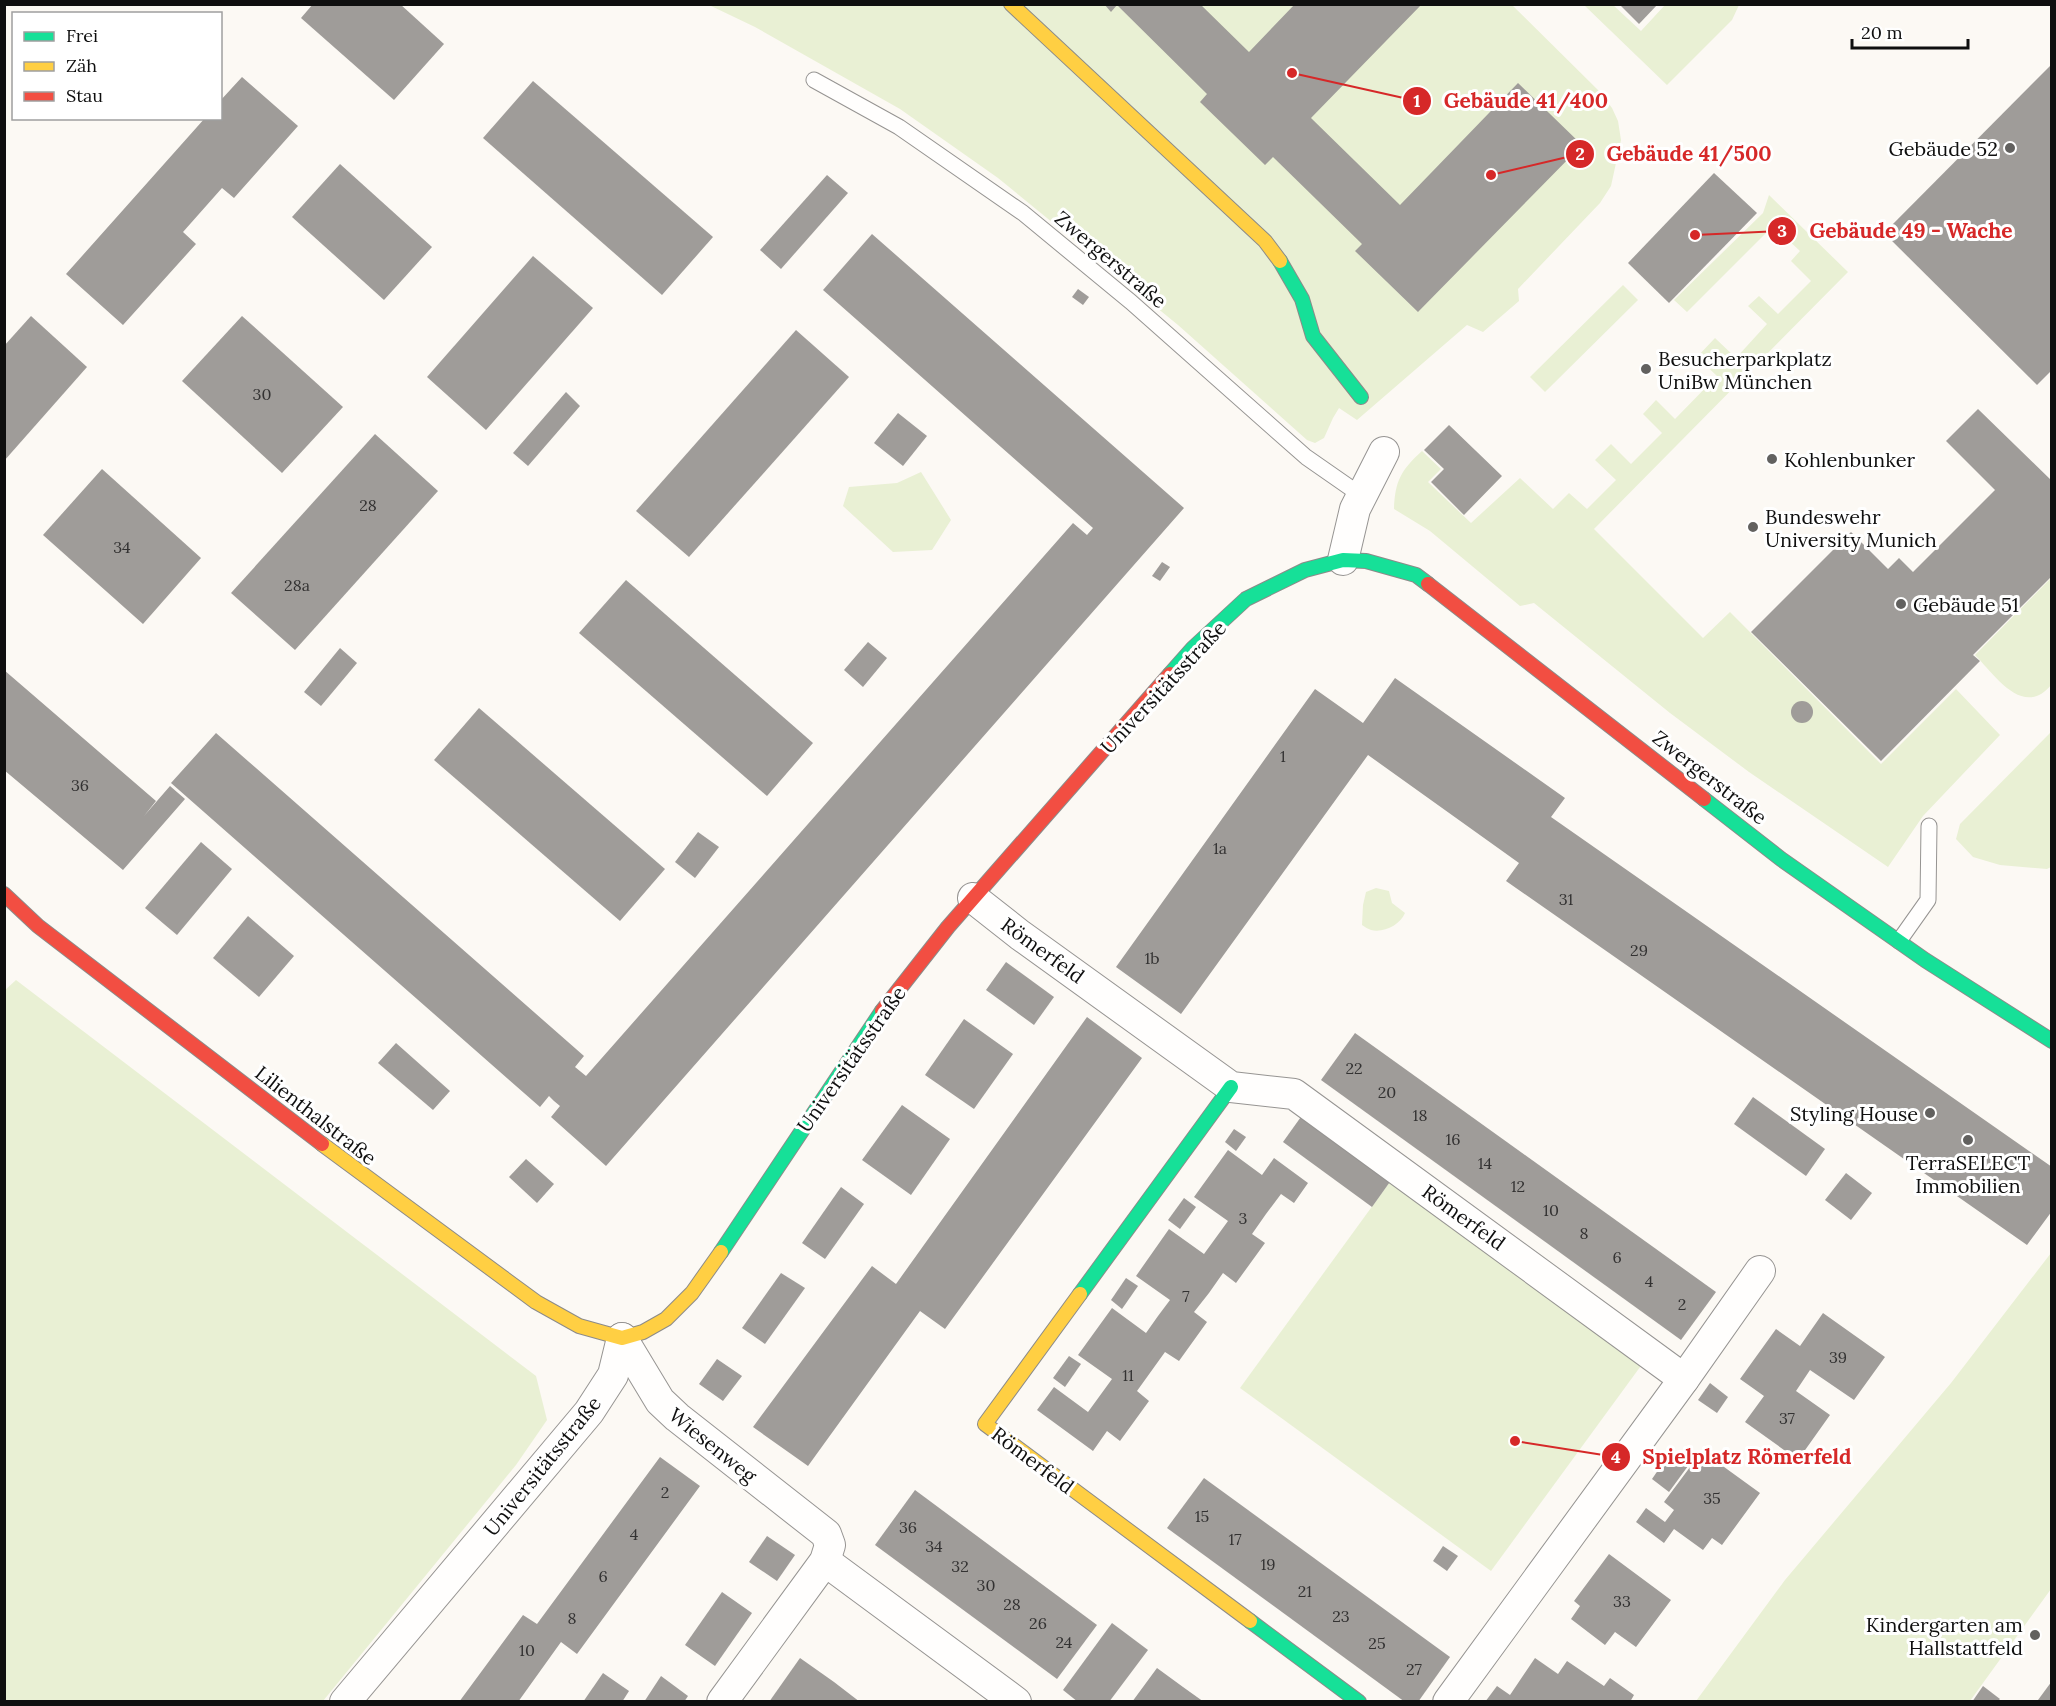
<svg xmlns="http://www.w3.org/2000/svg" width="2056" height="1706" font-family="Lora,serif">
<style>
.green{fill:#e9f0d4}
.building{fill:#9f9c99}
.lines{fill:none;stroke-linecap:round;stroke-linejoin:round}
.lane-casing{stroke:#969492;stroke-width:17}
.street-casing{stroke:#969492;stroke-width:32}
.fast-casing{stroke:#8c8b89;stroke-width:16}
.slow-casing{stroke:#8c8b89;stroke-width:16}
.jam-casing{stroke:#8c8b89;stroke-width:16}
.lane{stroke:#fffefd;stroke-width:15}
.street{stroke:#fffefd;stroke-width:30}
.fast{stroke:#16e098;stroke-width:14}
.slow{stroke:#ffcf43;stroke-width:14}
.jam{stroke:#f24e42;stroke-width:14}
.poi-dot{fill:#62615f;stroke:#fff;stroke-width:2}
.labels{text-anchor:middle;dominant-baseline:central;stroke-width:6;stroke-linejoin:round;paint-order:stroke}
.number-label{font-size:16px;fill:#333232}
.poi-label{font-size:20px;fill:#0f0f0f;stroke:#fff;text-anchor:start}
.street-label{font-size:20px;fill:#0f0f0f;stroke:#fff}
.leader{fill:none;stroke:#d62828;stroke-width:2}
.callout-dot{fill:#d62828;stroke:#fff;stroke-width:2}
.mark-label{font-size:18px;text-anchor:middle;font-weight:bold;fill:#fff}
.callout-label{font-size:21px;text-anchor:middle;font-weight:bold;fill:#d62828;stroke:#fff;stroke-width:6;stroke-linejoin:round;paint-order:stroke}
</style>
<rect width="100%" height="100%" fill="#fcf9f4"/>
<g class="green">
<path d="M 709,5 L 1512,5 L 1599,91 L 1612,108 L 1618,121 L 1621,140 L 1611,186 L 1600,203 L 1518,289 L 1519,301 L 1483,332 L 1467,325 L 1357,420 L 1339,408 L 1333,418 L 1324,438 L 1315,443 L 1307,440 L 1178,325 L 998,178 L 900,109 L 755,27 Z"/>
<path d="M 1584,5 L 1613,5 L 1641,31 L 1665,5 L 1739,5 L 1732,20 L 1667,85 Z"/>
<path d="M 1769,195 L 1848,272 L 1594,529 L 1703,638 L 1730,612 L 1881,764 L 1956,689 L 2000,735 L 1923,816 L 1888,867 L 1749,772 L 1670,713 L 1534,603 L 1520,606 L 1430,531 L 1394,509 C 1395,481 1401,470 1422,451 L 1441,469 L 1428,482 L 1471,523 L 1520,478 L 1553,509 L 1569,493 L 1587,509 L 1616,480 L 1595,460 L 1611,444 L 1631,464 L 1662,433 L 1643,414 L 1656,400 L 1675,419 L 1717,376 L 1697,357 L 1715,338 L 1736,358 L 1767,324 L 1748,306 L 1759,296 L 1778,314 L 1811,281 L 1791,261 L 1800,251 L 1773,226 L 1687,312 L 1674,300 L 1763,213 Z"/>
<path d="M 1623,285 L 1638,300 L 1545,392 L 1530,377 Z"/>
<path d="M 921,472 L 951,520 L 932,550 L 893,552 L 843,506 L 849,487 L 897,483 Z"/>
<path d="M 2051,578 L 2051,685 C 2023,719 1994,674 1975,655 Z"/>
<path d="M 2051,732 L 2051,867 L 2047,869 L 2000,865 L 1973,857 L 1956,839 L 1960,824 Z"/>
<path d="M 1376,888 L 1389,891 L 1392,903 L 1405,913 C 1400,925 1384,933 1371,930 C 1368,929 1365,927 1362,925 L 1363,905 L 1366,892 Z"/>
<path d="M 16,980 L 536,1376 L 547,1420 L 516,1465 L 323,1701 L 5,1701 L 4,991 Z"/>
<path d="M 1392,1179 L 1643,1363 L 1491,1571 L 1240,1388 Z"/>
<path d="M 2051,1253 L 2051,1589 L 1970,1701 L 1696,1701 L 1785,1580 L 1951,1383 Z"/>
</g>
<g class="building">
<path d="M 313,4 L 400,4 L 444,44 L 394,100 L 301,18 Z"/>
<path d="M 1104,4 L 1200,4 L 1249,52 L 1295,4 L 1422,4 L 1311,118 L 1400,205 L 1518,83 L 1582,145 L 1418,312 L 1355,251 L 1362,244 L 1273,157 L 1265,165 L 1200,102 L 1207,94 L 1117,5 L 1111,12 Z"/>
<path d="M 1619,4 L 1658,4 L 1639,24 Z"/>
<path d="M 2052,64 L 2052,370 L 2037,385 L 1884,233 Z"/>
<path d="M 242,77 L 298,126 L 234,198 L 222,188 L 183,232 L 196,244 L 123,325 L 66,274 L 205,118 L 220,118 L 220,101 Z"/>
<path d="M 533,81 L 713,237 L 662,295 L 483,138 Z"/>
<path d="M 340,164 L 432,247 L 384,300 L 292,217 Z"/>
<path d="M 1714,173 L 1757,213 L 1669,303 L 1628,263 Z"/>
<path d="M 827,175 L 848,193 L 781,269 L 760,250 Z"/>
<path d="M 872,234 L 1184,508 L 606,1166 L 551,1117 L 560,1106 L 554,1101 L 549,1096 L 540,1107 L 171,783 L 216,733 L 584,1056 L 575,1067 L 586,1076 L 1073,523 L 1087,535 L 1093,528 L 823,290 Z"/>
<path d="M 533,256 L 593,308 L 486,430 L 427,377 Z"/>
<path d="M 1078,289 L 1089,297 L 1083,305 L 1072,297 Z"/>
<path d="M 31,316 L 87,367 L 4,461 L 4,346 Z"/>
<path d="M 242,316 L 343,407 L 282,473 L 182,381 Z"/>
<path d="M 796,330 L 849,377 L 689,557 L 636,511 Z"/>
<path d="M 566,392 L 580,406 L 528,466 L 513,453 Z"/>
<path d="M 1978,409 L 2052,481 L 2052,576 L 1973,655 L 1980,661 L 1881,761 L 1751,632 L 1851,532 L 1888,569 L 1899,558 L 1913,572 L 1995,490 L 1946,441 Z"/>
<path d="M 898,413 L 927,436 L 903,466 L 874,443 Z"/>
<path d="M 1449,425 L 1502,476 L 1464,515 L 1431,482 L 1444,469 L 1424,450 Z"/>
<path d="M 375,434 L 438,491 L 295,650 L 231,593 Z"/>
<path d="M 102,469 L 201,558 L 143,624 L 43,535 Z"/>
<path d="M 1162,562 L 1170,567 L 1160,581 L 1152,576 Z"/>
<path d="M 626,580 L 813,743 L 767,796 L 579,633 Z"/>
<path d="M 868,642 L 887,658 L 863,687 L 844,670 Z"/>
<path d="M 340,648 L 357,663 L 321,706 L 304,692 Z"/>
<path d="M 4,670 L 156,801 L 144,816 L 170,786 L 185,799 L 123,870 L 4,770 Z"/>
<path d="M 1395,678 L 1565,798 L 1551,817 L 2052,1167 L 2052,1211 L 2027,1245 L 1506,881 L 1519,863 L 1368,755 L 1181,1014 L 1116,967 L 1315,689 L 1363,723 Z"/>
<circle cx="1802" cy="712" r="11"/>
<path d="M 479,708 L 665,869 L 620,921 L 434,760 Z"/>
<path d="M 698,832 L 719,847 L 695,878 L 675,862 Z"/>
<path d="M 201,842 L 232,869 L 177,935 L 145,908 Z"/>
<path d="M 248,916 L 294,956 L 259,997 L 213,958 Z"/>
<path d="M 1006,962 L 1054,997 L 1034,1025 L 986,990 Z"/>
<path d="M 1087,1017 L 1142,1058 L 945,1329 L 920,1311 L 808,1466 L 753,1427 L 872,1266 L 896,1284 Z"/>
<path d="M 964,1019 L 1013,1054 L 974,1109 L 925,1075 Z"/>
<path d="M 1355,1033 L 1716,1292 L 1681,1340 L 1321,1080 Z"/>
<path d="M 396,1043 L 450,1091 L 433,1110 L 378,1063 Z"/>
<path d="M 1753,1097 L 1825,1149 L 1806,1176 L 1734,1124 Z"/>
<path d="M 902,1105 L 950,1139 L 911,1195 L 862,1160 Z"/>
<path d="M 1303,1114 L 1392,1179 L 1372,1207 L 1283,1142 Z"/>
<path d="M 1234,1129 L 1246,1137 L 1236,1151 L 1225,1142 Z"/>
<path d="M 1228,1150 L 1262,1175 L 1274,1158 L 1308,1183 L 1294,1203 L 1281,1194 L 1266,1214 L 1252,1234 L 1265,1243 L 1236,1283 L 1223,1273 L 1209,1293 L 1194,1312 L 1207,1322 L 1179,1361 L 1165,1352 L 1137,1391 L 1149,1401 L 1120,1441 L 1107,1431 L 1093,1451 L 1037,1410 L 1054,1387 L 1088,1412 L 1112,1379 L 1078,1355 L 1112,1308 L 1146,1333 L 1158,1316 L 1170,1300 L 1136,1276 L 1169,1229 L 1204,1254 L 1228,1221 L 1194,1197 Z"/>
<path d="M 526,1159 L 554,1184 L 537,1203 L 509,1177 Z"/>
<path d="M 1846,1173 L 1872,1193 L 1851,1220 L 1825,1200 Z"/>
<path d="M 841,1187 L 864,1204 L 825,1259 L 802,1243 Z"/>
<path d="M 1184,1198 L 1196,1207 L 1180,1229 L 1168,1220 Z"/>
<path d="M 781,1273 L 805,1288 L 765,1344 L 742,1328 Z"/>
<path d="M 1126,1278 L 1138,1286 L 1122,1309 L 1111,1300 Z"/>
<path d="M 1823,1313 L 1885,1357 L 1854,1400 L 1810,1370 L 1796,1391 L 1830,1415 L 1798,1460 L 1745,1422 L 1764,1396 L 1740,1379 L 1776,1329 L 1800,1346 Z"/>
<path d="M 1069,1356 L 1081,1364 L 1065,1387 L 1053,1378 Z"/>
<path d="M 717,1359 L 742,1376 L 723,1401 L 699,1384 Z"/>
<path d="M 1710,1383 L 1728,1397 L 1717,1413 L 1698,1400 Z"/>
<path d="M 1702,1451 L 1760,1493 L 1722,1545 L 1712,1538 L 1703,1550 L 1674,1529 L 1664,1543 L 1636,1522 L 1646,1508 L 1665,1522 L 1674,1510 L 1664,1502 Z"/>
<path d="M 1670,1453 L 1688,1466 L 1669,1492 L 1652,1479 Z"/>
<path d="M 660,1457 L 700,1486 L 577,1654 L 561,1642 L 518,1702 L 459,1702 L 523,1615 L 537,1624 Z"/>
<path d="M 1204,1478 L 1450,1657 L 1418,1702 L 1405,1702 L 1167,1528 Z"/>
<path d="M 915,1490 L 1097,1625 L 1057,1679 L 875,1545 Z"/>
<path d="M 767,1536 L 795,1555 L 777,1581 L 749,1562 Z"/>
<path d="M 1443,1546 L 1458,1556 L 1447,1571 L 1433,1561 Z"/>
<path d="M 1609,1554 L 1671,1600 L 1636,1647 L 1615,1632 L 1605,1645 L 1571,1619 L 1580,1606 L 1574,1601 Z"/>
<path d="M 722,1592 L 752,1613 L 715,1666 L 685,1645 Z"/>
<path d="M 1112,1623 L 1148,1650 L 1109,1702 L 1078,1702 L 1063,1690 Z"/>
<path d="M 800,1658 L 834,1682 L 860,1702 L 769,1702 Z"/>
<path d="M 1535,1658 L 1558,1674 L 1567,1661 L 1604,1686 L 1610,1678 L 1634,1695 L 1630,1702 L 1485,1702 L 1497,1686 L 1510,1695 Z"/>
<path d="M 1157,1668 L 1183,1687 L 1204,1702 L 1132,1702 Z"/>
<path d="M 603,1673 L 629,1691 L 622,1702 L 583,1702 Z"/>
<path d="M 661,1676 L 688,1696 L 684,1702 L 644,1702 Z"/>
<path d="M 2052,1681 L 2052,1702 L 2041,1702 L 2038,1700 Z"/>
<path d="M 1983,1686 L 2000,1699 L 1997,1702 L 1972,1702 Z"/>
</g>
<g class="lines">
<defs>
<g id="lane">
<path d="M 814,80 L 899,127 L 1023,213 L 1131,302 L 1306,457 L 1362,496"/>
<path d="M 1899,941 L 1928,900 L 1929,826"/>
</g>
<g id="street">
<path d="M 1343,560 L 1355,509 L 1384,452"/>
<path d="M 973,898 L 1020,935 L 1231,1087 L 1294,1094 L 1684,1379"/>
<path d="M 622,1338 L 660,1401 L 677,1417 L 826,1534 L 830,1545 L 825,1561 L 722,1702"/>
<path d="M 825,1561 L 1016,1702"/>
<path d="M 345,1702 L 589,1412 L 613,1375 L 622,1338"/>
<path d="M 1448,1702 L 1684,1379 L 1760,1271"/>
</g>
<g id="fast">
<path d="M 1280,261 L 1302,299 L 1313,336 L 1361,397"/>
<path d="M 1170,674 L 1193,648 L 1246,599 L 1305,570 L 1343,560 L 1366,561 L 1416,575 L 1428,584"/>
<path d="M 1704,799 L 1781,859 L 1925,960 L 2052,1041"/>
<path d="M 721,1252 L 882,1011"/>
<path d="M 1080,1294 L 1231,1087"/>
<path d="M 1250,1621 L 1359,1702"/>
</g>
<g id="slow">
<path d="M 1011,4 L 1265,241 L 1280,261"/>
<path d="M 322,1144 L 536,1302 L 579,1326 L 622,1338 L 643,1332 L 666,1319 L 692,1293 L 721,1252"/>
<path d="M 1080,1294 L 985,1424 L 1250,1621"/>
</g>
<g id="jam">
<path d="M 1428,584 L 1704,799"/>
<path d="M 4,894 L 38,926 L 322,1144"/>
<path d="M 882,1011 L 948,927 L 1170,674"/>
</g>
</defs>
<use href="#lane" class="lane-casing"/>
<use href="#street" class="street-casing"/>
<use href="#fast" class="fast-casing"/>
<use href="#slow" class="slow-casing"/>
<use href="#jam" class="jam-casing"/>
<use href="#lane" class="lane"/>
<use href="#street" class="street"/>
<use href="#fast" class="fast"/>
<use href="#slow" class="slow"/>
<use href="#jam" class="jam"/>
</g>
<g class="poi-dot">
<circle cx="2010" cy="148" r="6"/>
<circle cx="1646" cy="369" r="6"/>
<circle cx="1772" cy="459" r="6"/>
<circle cx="1753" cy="527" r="6"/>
<circle cx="1901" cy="604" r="6"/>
<circle cx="1930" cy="1113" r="6"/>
<circle cx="1968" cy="1140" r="6"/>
<circle cx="2035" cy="1635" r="6"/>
</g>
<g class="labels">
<g class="number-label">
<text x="262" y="394">30</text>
<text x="368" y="505">28</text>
<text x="122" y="547">34</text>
<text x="297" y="585">28a</text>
<text x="1283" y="756">1</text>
<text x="80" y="785">36</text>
<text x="1220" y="848">1a</text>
<text x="1566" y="899">31</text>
<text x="1639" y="950">29</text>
<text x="1152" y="958">1b</text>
<text x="1354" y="1068">22</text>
<text x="1387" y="1092">20</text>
<text x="1420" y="1115">18</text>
<text x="1453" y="1139">16</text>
<text x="1485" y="1163">14</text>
<text x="1518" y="1186">12</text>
<text x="1551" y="1210">10</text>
<text x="1243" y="1218">3</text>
<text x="1584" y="1233">8</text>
<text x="1617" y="1257">6</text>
<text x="1649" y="1281">4</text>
<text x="1186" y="1296">7</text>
<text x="1682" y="1304">2</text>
<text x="1838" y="1357">39</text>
<text x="1128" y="1375">11</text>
<text x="1787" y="1418">37</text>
<text x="665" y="1492">2</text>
<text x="1712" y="1498">35</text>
<text x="1202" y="1516">15</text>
<text x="908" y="1527">36</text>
<text x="634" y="1534">4</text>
<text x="1235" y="1539">17</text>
<text x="934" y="1546">34</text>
<text x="1268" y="1564">19</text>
<text x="960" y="1566">32</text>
<text x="603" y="1576">6</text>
<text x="986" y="1585">30</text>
<text x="1305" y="1591">21</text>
<text x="1622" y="1601">33</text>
<text x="1012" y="1604">28</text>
<text x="1341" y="1616">23</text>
<text x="572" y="1618">8</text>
<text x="1038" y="1623">26</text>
<text x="1064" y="1642">24</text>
<text x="1377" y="1643">25</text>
<text x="527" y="1650">10</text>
<text x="1414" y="1669">27</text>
</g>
<g class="poi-label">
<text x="1998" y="148" text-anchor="end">Gebäude 52</text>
<text x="1658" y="358">Besucherparkplatz<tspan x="1658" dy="23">UniBw München</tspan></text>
<text x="1784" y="459">Kohlenbunker</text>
<text x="1765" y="516">Bundeswehr<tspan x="1765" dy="23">University Munich</tspan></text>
<text x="1913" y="604">Gebäude 51</text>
<text x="1918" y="1113" text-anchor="end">Styling House</text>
<text x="1968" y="1162" text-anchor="middle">TerraSELECT<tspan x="1968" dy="23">Immobilien</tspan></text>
<text x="2023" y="1624" text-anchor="end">Kindergarten am<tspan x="2023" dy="23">Hallstattfeld</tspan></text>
</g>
<g class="street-label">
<text transform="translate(1111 259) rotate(40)">Zwergerstraße</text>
<text transform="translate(1163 687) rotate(-47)">Universitätsstraße</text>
<text transform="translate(1710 777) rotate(38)">Zwergerstraße</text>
<text transform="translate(1043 950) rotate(36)">Römerfeld</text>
<text transform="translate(851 1059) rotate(-55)">Universitätsstraße</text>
<text transform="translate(316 1115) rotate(38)">Lilienthalstraße</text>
<text transform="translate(1464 1217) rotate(36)">Römerfeld</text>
<text transform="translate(713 1445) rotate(39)">Wiesenweg</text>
<text transform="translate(1033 1460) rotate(37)">Römerfeld</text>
<text transform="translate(542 1466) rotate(-51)">Universitätsstraße</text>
</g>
</g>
<path class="leader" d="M1292 73L1417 101M1491 175L1580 154M1695 235L1782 231M1515 1441L1616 1457"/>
<g class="callout-dot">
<circle cx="1292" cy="73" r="6"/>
<circle cx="1491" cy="175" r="6"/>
<circle cx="1695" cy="235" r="6"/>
<circle cx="1515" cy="1441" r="6"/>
<circle cx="1417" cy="101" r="15"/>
<circle cx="1580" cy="154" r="15"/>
<circle cx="1782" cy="231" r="15"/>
<circle cx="1616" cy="1457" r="15"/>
</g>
<g class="mark-label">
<text x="1417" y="107">1</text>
<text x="1580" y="160">2</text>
<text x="1782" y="237">3</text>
<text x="1616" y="1463">4</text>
</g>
<g class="callout-label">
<text x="1526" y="108">Gebäude 41/400</text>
<text x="1689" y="161">Gebäude 41/500</text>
<text x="1911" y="238">Gebäude 49 - Wache</text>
<text x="1747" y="1464">Spielplatz Römerfeld</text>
</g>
<rect width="2056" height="1706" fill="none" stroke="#0f0f0f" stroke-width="12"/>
<rect x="12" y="12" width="210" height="108" fill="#ffffff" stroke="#9f9f9f" stroke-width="1.5"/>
<rect x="24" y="32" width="30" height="9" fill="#16e098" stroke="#9f9f9f" stroke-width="1.5"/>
<text x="66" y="42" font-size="18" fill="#0f0f0f">Frei</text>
<rect x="24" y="62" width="30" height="9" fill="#ffcf43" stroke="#9f9f9f" stroke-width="1.5"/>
<text x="66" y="72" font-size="18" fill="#0f0f0f">Zäh</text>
<rect x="24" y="92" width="30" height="9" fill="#f24e42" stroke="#9f9f9f" stroke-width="1.5"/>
<text x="66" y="102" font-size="18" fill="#0f0f0f">Stau</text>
<path d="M1852 39v9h116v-9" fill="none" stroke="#0f0f0f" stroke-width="3"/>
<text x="1861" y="39" font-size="18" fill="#0f0f0f" stroke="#ffffff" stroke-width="4.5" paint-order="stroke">20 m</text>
</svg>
